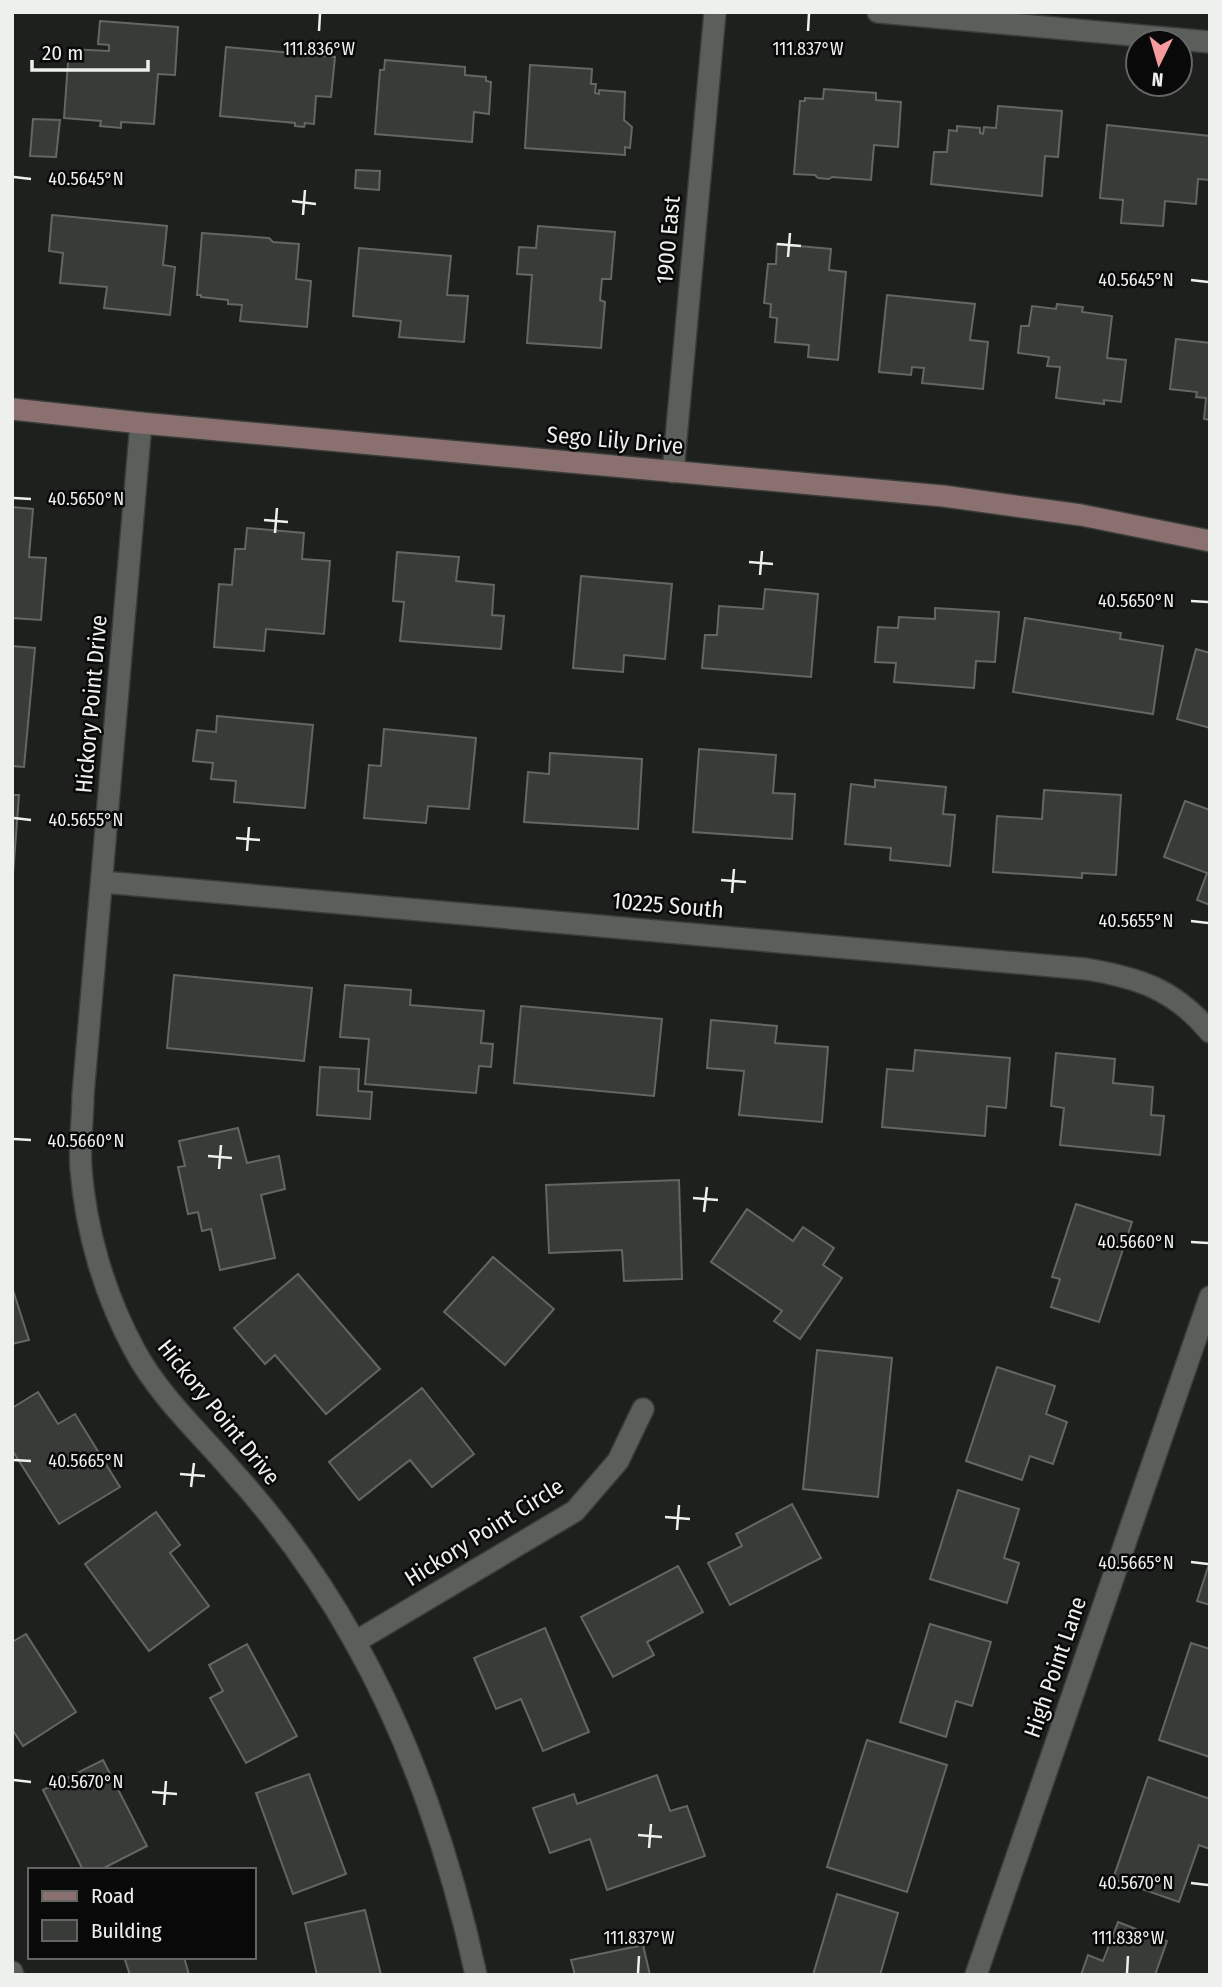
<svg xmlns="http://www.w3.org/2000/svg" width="1222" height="1987" font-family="'Fira Sans Condensed',sans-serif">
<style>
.building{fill:#383b37;stroke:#636762;stroke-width:2}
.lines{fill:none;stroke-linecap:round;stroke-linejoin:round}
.street-casing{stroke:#3a3d3a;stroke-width:24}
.secondary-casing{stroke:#3a3d3a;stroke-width:24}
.street{stroke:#5b5f5b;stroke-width:21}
.secondary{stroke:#8a716f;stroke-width:21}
.ticks{fill:none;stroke:#eef0ed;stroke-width:2.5}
.labels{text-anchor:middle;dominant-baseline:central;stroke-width:5;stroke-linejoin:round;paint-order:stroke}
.street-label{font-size:23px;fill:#eef0ed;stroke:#080908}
.ticks-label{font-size:18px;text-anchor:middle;fill:#eef0ed;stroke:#080908;stroke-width:5;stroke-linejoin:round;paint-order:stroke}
</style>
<rect width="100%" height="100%" fill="#1d201d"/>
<g class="building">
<path d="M 100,21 L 178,27 L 175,75 L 158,74 L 154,124 L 121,122 L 121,128 L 100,126 L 101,121 L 64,118 L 69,49 L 109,51 L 109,45 L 98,44 Z"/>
<path d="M 226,47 L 335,57 L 331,97 L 316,96 L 314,124 L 305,123 L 304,127 L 295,126 L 295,123 L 220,116 Z"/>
<path d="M 385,60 L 465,67 L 465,75 L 486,77 L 486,81 L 491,82 L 489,114 L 474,112 L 472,142 L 375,134 L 380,70 L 384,70 Z"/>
<path d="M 530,65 L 592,69 L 591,84 L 596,84 L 595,93 L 599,94 L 599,90 L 625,92 L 624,120 L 632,127 L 630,148 L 625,147 L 625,155 L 525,148 Z"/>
<path d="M 824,89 L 876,93 L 876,100 L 901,102 L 898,147 L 874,145 L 871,180 L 832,177 L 829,179 L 818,178 L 815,175 L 794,174 L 800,101 L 805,101 L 805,98 L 823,99 Z"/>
<path d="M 998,106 L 1062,111 L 1058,157 L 1045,156 L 1042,196 L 931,184 L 934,152 L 947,152 L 949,130 L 957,131 L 957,126 L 980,128 L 980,133 L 983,134 L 984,127 L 996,128 Z"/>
<path d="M 33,119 L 60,120 L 56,157 L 30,156 Z"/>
<path d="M 1107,125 L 1210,136 L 1210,180 L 1198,179 L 1196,204 L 1165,201 L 1163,226 L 1121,223 L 1123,200 L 1100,198 Z"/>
<path d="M 356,170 L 380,171 L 379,190 L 355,188 Z"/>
<path d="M 52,215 L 167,226 L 163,265 L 175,267 L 170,315 L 104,308 L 107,287 L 60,283 L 63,253 L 49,251 Z"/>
<path d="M 538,226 L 615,232 L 611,279 L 602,279 L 600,300 L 605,302 L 601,348 L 527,343 L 532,275 L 517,274 L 519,247 L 536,248 Z"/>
<path d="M 202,233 L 269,238 L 273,242 L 299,244 L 296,279 L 311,281 L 307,327 L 240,321 L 242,305 L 228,304 L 228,300 L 201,297 L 201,295 L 197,295 Z"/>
<path d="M 777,244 L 831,249 L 829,270 L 846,272 L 838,360 L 808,357 L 809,345 L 775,342 L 777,318 L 770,317 L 771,304 L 764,303 L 768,264 L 776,264 Z"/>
<path d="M 359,248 L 451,256 L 447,295 L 468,296 L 464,342 L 399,337 L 401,321 L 353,316 Z"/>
<path d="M 887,295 L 975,304 L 970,340 L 988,342 L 983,389 L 922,383 L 924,368 L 912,367 L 911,375 L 879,372 Z"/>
<path d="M 1057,304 L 1083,307 L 1082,312 L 1112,316 L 1107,358 L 1126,360 L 1121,402 L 1104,400 L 1104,404 L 1056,398 L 1060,367 L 1047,366 L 1049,357 L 1018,353 L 1021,326 L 1029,326 L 1032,306 L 1056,309 Z"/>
<path d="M 1176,339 L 1210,343 L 1210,420 L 1204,419 L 1206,398 L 1196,397 L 1197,392 L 1170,389 Z"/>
<path d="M 12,507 L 33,509 L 29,557 L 46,558 L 41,620 L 12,618 Z"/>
<path d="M 247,528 L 304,533 L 302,559 L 330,561 L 324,634 L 266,629 L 264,651 L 214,647 L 219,584 L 232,585 L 235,549 L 245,549 Z"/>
<path d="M 397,552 L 459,557 L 456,581 L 494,585 L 492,615 L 504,616 L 501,649 L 400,641 L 404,602 L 393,601 Z"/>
<path d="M 581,576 L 672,584 L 665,659 L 624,655 L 623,672 L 573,668 Z"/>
<path d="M 765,589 L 818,594 L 811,677 L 702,668 L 705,635 L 717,635 L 719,606 L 763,609 Z"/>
<path d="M 935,608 L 999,612 L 995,662 L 976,661 L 974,688 L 894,682 L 896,663 L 875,662 L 878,627 L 898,628 L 899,617 L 935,619 Z"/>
<path d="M 1025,618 L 1121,633 L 1120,639 L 1163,646 L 1153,714 L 1013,692 Z"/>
<path d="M 12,646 L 35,648 L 24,767 L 12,766 Z"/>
<path d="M 1196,649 L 1210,653 L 1210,728 L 1177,719 Z"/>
<path d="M 217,716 L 313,725 L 305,808 L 234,802 L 236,781 L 211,779 L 213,763 L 193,761 L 197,730 L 216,732 Z"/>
<path d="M 384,729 L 476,738 L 469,809 L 428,806 L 426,823 L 364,818 L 369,765 L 381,766 Z"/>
<path d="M 699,749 L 776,755 L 773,793 L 795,794 L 792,839 L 693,832 Z"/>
<path d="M 550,753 L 642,759 L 638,829 L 524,822 L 528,772 L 549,774 Z"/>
<path d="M 875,780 L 946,787 L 943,814 L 955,815 L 950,866 L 890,860 L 891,848 L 845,844 L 851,784 L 875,787 Z"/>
<path d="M 1044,790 L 1121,795 L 1116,875 L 1082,873 L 1082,878 L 993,872 L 997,816 L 1042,819 Z"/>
<path d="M 12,795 L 19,795 L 12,888 Z"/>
<path d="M 1185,801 L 1210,810 L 1210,905 L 1197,900 L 1207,873 L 1164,857 Z"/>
<path d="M 174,975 L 312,988 L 304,1061 L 167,1048 Z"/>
<path d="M 345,985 L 411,990 L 410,1005 L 484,1011 L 481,1043 L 493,1044 L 491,1067 L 479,1066 L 476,1093 L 365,1084 L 369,1039 L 340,1037 Z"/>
<path d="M 521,1006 L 662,1019 L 654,1096 L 514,1083 Z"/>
<path d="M 711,1020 L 777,1026 L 775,1043 L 828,1047 L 822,1122 L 739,1115 L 744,1071 L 707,1068 Z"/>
<path d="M 915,1050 L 1010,1058 L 1006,1108 L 987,1106 L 985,1136 L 882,1127 L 887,1069 L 913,1071 Z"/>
<path d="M 1056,1053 L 1115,1059 L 1113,1083 L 1153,1087 L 1151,1115 L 1164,1116 L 1160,1155 L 1060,1145 L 1064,1108 L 1051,1106 Z"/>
<path d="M 320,1067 L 359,1069 L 358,1091 L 372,1092 L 370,1119 L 317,1115 Z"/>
<path d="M 238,1128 L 247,1163 L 279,1156 L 285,1189 L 261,1195 L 275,1258 L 220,1270 L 211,1229 L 202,1231 L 198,1212 L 188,1214 L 178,1167 L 185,1166 L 179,1141 Z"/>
<path d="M 679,1180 L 682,1279 L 624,1281 L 622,1250 L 549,1253 L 546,1185 Z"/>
<path d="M 1076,1204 L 1132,1222 L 1099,1322 L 1051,1307 L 1060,1279 L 1052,1277 Z"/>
<path d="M 747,1209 L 793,1241 L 803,1227 L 834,1248 L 823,1265 L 842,1278 L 800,1339 L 774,1321 L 782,1311 L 711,1262 Z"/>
<path d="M 493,1257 L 554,1309 L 505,1365 L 444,1312 Z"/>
<path d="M 298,1274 L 380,1369 L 326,1414 L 275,1355 L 265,1364 L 234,1328 Z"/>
<path d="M 12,1287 L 29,1340 L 12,1344 Z"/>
<path d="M 817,1350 L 892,1358 L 878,1497 L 803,1489 Z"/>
<path d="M 997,1367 L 1055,1386 L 1046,1414 L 1067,1422 L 1053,1464 L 1030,1456 L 1022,1480 L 966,1461 Z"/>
<path d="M 422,1388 L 474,1454 L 432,1487 L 410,1460 L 359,1500 L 329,1462 Z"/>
<path d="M 38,1392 L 58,1424 L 75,1414 L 120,1487 L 59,1524 L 12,1450 L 12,1408 Z"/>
<path d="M 958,1490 L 1019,1509 L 1004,1558 L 1019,1563 L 1007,1603 L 930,1579 Z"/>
<path d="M 792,1504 L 821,1558 L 730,1605 L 708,1563 L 742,1546 L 736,1534 Z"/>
<path d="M 156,1512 L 180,1545 L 170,1553 L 209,1606 L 149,1651 L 85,1564 Z"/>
<path d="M 1210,1561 L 1210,1605 L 1197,1601 Z"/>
<path d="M 678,1566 L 703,1612 L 647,1642 L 654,1655 L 613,1677 L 581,1617 Z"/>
<path d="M 930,1624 L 991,1642 L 972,1706 L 956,1701 L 946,1737 L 900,1722 Z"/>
<path d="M 545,1628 L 589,1732 L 543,1751 L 521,1699 L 496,1709 L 474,1658 Z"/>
<path d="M 26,1634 L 76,1712 L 23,1746 L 12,1729 L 12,1642 Z"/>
<path d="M 1191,1643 L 1210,1649 L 1210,1757 L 1159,1740 Z"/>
<path d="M 247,1644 L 297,1736 L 246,1763 L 210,1698 L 223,1691 L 209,1665 Z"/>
<path d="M 867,1740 L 947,1765 L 907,1892 L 827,1867 Z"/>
<path d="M 103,1760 L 147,1846 L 100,1870 L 83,1870 L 43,1790 Z"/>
<path d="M 309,1774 L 346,1874 L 293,1894 L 256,1793 Z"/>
<path d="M 657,1775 L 670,1811 L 687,1806 L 705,1856 L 607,1890 L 590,1839 L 550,1853 L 533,1808 L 574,1794 L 577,1804 Z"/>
<path d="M 1148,1777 L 1210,1799 L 1210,1849 L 1199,1845 L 1179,1902 L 1113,1879 Z"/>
<path d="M 837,1894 L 898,1913 L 880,1975 L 813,1975 Z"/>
<path d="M 365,1910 L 381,1975 L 317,1975 L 305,1923 Z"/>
<path d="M 1118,1922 L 1167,1941 L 1155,1975 L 1081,1975 L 1088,1955 L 1103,1961 Z"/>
<path d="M 643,1945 L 650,1975 L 575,1975 L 571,1960 Z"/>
<path d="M 124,1957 L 184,1957 L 189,1975 L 130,1975 Z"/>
</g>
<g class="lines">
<defs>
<g id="street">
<path d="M 878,12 L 1210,42"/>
<path d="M 141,423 L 83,1095 C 83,1119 79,1145 81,1169 C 86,1232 105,1296 135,1351 C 160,1397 201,1434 235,1474 C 280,1524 322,1583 355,1642 C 412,1743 452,1862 476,1975"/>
<path d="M 673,472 L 715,12"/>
<path d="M 102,882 L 1086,969 C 1139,978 1174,989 1210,1032"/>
<path d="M 355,1642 L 575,1511 L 618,1461 L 643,1409"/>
<path d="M 12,1972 L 13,1975"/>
<path d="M 976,1975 L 1210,1297"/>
</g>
<path id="secondary" d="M 12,409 L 141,423 L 943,496 L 1081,515 L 1210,541"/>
</defs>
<use href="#street" class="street-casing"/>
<use href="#secondary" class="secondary-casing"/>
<use href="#street" class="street"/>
<use href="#secondary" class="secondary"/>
</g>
<path class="ticks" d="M 319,31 L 320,14M 808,31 L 809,14M 14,177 L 31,179M 292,201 L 316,204M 303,215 L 305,190M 777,244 L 801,246M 788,257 L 790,233M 1191,280 L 1208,282M 14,498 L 31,499M 264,520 L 288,522M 275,533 L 277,508M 749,562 L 773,564M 760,575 L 762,551M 1191,601 L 1208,602M 14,818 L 31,820M 236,838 L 260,840M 247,851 L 249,827M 721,880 L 746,882M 732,893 L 734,869M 1191,921 L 1208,923M 14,1139 L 31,1140M 208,1156 L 232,1158M 219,1169 L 221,1145M 693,1198 L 718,1200M 704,1212 L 707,1187M 1191,1242 L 1208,1243M 14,1460 L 31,1461M 180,1474 L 205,1476M 191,1487 L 194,1463M 665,1517 L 690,1519M 677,1530 L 679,1505M 1191,1562 L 1208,1564M 14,1780 L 31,1782M 152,1792 L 177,1794M 164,1805 L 166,1781M 638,1835 L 662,1837M 649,1848 L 651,1824M 1191,1883 L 1208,1885M 638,1973 L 639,1956M 1127,1973 L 1128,1956"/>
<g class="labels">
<g class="street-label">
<text transform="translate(668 240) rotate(-85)">1900 East</text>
<text transform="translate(615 440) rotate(5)">Sego Lily Drive</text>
<text transform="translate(91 704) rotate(-85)">Hickory Point Drive</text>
<text transform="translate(668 905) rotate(5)">10225 South</text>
<text transform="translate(219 1412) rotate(51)">Hickory Point Drive</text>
<text transform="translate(484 1532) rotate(-32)">Hickory Point Circle</text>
<text transform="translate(1055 1667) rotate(-71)">High Point Lane</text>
</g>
</g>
<g class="ticks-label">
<text x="319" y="55">111.836°W</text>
<text x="808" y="55">111.837°W</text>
<text x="86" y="185">40.5645°N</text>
<text x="1136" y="286">40.5645°N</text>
<text x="86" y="505">40.5650°N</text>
<text x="1136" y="607">40.5650°N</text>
<text x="86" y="826">40.5655°N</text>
<text x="1136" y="927">40.5655°N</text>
<text x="86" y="1147">40.5660°N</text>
<text x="1136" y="1248">40.5660°N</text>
<text x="86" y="1467">40.5665°N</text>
<text x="1136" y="1569">40.5665°N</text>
<text x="86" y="1788">40.5670°N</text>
<text x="1136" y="1889">40.5670°N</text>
<text x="639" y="1944">111.837°W</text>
<text x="1128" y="1944">111.838°W</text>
</g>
<rect width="1222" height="1987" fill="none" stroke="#eef0ed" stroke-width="28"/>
<rect x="28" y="1868" width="228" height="91" fill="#080908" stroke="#646564" stroke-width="2"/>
<rect x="42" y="1891" width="35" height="10" fill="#8a716f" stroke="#646564" stroke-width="2"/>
<text x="91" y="1903" font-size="21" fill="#eef0ed">Road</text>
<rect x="42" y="1920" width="35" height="21" fill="#383b37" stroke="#646564" stroke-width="2"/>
<text x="91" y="1938" font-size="21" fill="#eef0ed">Building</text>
<g transform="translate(1159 63) rotate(185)"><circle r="33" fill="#080908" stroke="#646564" stroke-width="2"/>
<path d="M0-5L12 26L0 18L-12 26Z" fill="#f59b9e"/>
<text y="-10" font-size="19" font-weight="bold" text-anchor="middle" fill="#eef0ed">N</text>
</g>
<path d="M32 60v10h116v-10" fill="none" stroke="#eef0ed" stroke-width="3.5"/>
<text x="42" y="60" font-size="21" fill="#eef0ed" stroke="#080908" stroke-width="5" paint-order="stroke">20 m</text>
</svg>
